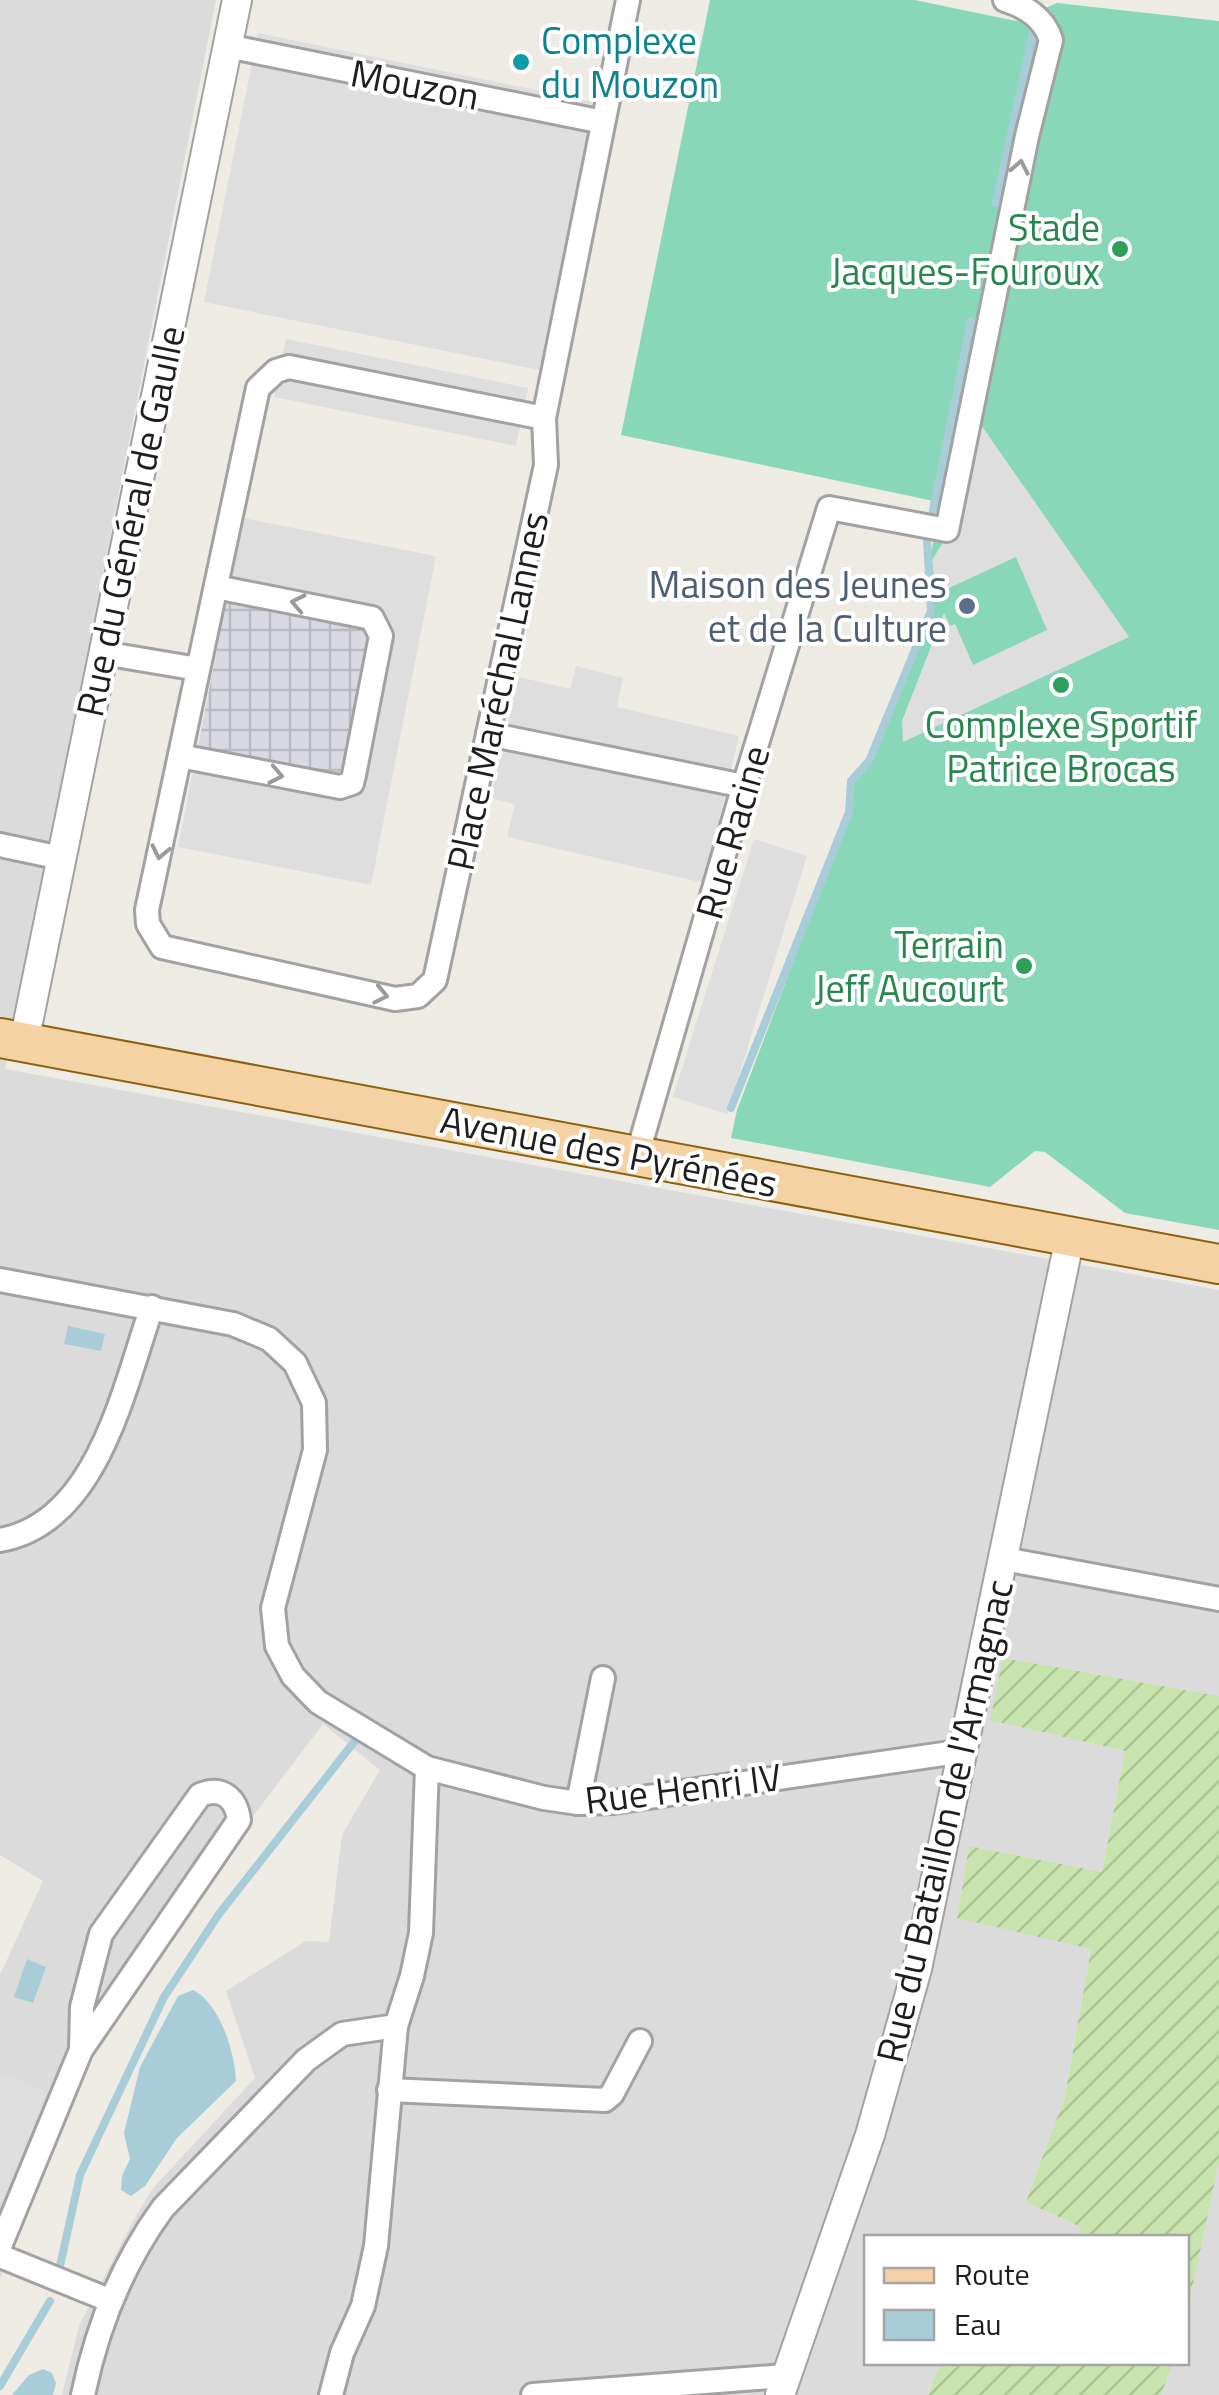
<svg xmlns="http://www.w3.org/2000/svg" width="1219" height="2395" font-family="'Titillium Web',sans-serif">
<style>
.residential{fill:#dcdbdb}
.garden{fill:url(#garden-furrows)}
.pitch{fill:#89d7b9}
.parking{fill:#dedede}
.plaza{fill:url(#plaza-grid)}
.water{fill:#a8cdd8}
.lines{fill:none;stroke-linecap:round;stroke-linejoin:round}
.stream{stroke:#a8cdd8;stroke-width:8}
.minor-casing{stroke:#a2a2a2;stroke-width:28}
.tertiary-casing{stroke:#a2a2a2;stroke-width:32}
.primary-casing{stroke:#8b620c;stroke-width:42}
.minor{stroke:#fff;stroke-width:22}
.tertiary{stroke:#fff;stroke-width:28}
.primary{stroke:#f4d2a4;stroke-width:38}
.oneway{stroke:#9a9a9a}
.culture-dot{fill:#0f9aa8;stroke:#fff;stroke-width:4}
.leisure-dot{fill:#2e9e5b;stroke:#fff;stroke-width:4}
.service-dot{fill:#5c6f8a;stroke:#fff;stroke-width:4}
.labels{text-anchor:middle;dominant-baseline:central;stroke-width:8;stroke-linejoin:round;paint-order:stroke}
.culture-label{font-size:38px;fill:#0d838f;stroke:#fff;text-anchor:start}
.street-label{font-size:38px;fill:#1e1e1e;stroke:#fff}
.leisure-label{font-size:38px;fill:#27864d;stroke:#fff;text-anchor:end}
.service-label{font-size:38px;fill:#4e5e75;stroke:#fff;text-anchor:end}
</style>
<defs>
<pattern id="garden-furrows" width="10" height="10" patternUnits="userSpaceOnUse" patternTransform="scale(2.5)"><rect width="10" height="10" fill="#c8e4ae"/><path d="M-1 1l2-2M0 10L10 0M9 11l2-2" fill="none" stroke="#abc395"/></pattern>
<pattern id="plaza-grid" width="8" height="8" patternUnits="userSpaceOnUse" patternTransform="scale(2.5)"><rect width="8" height="8" fill="#d9d9e3"/><path d="M0 4h8M4 0v8" fill="none" stroke="#babac2"/></pattern>
</defs>
<rect width="100%" height="100%" fill="#eeebe5"/>
<g class="residential">
<path d="M 0,0 L 216,0 L 5,1069 L 1219,1290 L 1219,1696 L 1003,1659 L 991,1720 L 1125,1751 L 1102,1872 L 969,1846 L 957,1917 L 1091,1948 L 1065,2096 L 1026,2202 L 1081,2227 L 1077,2238 L 866,2238 L 866,2362 L 940,2363 L 928,2395 L 62,2395 L 79,2326 L 133,2221 L 153,2188 L 255,2078 L 226,1991 L 306,1941 L 329,1942 L 342,1835 L 380,1770 L 323,1724 L 248,1823 L 139,1981 L 93,2055 L 0,2278 L 0,1975 L 43,1881 L 0,1855 Z"/>
<path d="M 1219,2163 L 1219,2395 L 1161,2395 L 1173,2363 L 1186,2362 L 1187,2312 Z"/>
</g>
<g class="garden">
<path d="M 1003,1658 L 1219,1696 L 1219,2163 L 1187,2312 L 1186,2238 L 1077,2237 L 1081,2227 L 1026,2202 L 1065,2096 L 1091,1949 L 957,1918 L 969,1846 L 1102,1872 L 1125,1751 L 990,1720 Z"/>
<path d="M 940,2363 L 1173,2363 L 1161,2395 L 928,2395 Z"/>
</g>
<path class="pitch" d="M 710,0 L 915,0 L 1016,21 L 1057,3 L 1219,21 L 1219,1230 L 1125,1213 L 1045,1152 L 1035,1151 L 990,1187 L 731,1138 L 737,1110 L 851,810 L 854,783 L 872,761 L 934,610 L 930,556 L 943,503 L 621,435 Z"/>
<g class="parking">
<path d="M 258,33 L 594,102 L 539,370 L 204,302 Z"/>
<path d="M 286,339 L 528,388 L 516,446 L 274,397 Z"/>
<path d="M 979,422 L 1129,637 L 903,742 L 902,721 L 944,613 L 950,626 L 955,624 L 973,665 L 1047,630 L 1016,557 L 936,594 L 932,560 L 955,523 Z"/>
<path d="M 243,518 L 436,556 L 371,885 L 178,847 Z"/>
<path d="M 576,666 L 623,678 L 617,707 L 739,736 L 704,883 L 507,837 L 515,804 L 491,798 L 519,677 L 570,689 Z"/>
<path d="M 754,839 L 807,856 L 727,1114 L 673,1097 Z"/>
<path d="M 0,2073 L 46,2091 L 3,2203 L 0,2202 Z"/>
</g>
<path class="plaza" d="M 227,599 L 373,627 L 343,781 L 197,752 Z"/>
<g class="water">
<path d="M 68,1326 L 105,1334 L 101,1351 L 64,1344 Z"/>
<path d="M 27,1959 L 46,1967 L 33,2003 L 14,1997 Z"/>
<path d="M 193,1990 C 220,2003 235,2053 236,2081 L 177,2138 L 145,2186 L 131,2196 L 121,2190 L 122,2176 L 130,2159 L 124,2133 L 140,2067 L 178,1996 Z"/>
<path d="M 43,2369 L 52,2373 L 56,2383 L 53,2395 L 12,2395 L 29,2375 Z"/>
</g>
<g class="lines">
<g class="stream">
<path d="M 996,203 L 1033,32"/>
<path d="M 933,510 L 971,321"/>
<path d="M 731,1108 L 849,812 L 851,781 L 869,761 L 931,611 L 927,540"/>
<path d="M 58,2275 L 80,2175 L 164,1997 L 219,1914 L 354,1742"/>
<path d="M 0,2386 L 50,2301"/>
</g>
<defs>
<g id="minor">
<path d="M 227,46 L 603,122"/>
<path d="M 544,418 L 289,367 L 276,371 L 258,388 L 147,910 L 148,924 L 162,947 L 395,999 L 418,996 L 435,980 L 546,465 L 544,418 L 628,0"/>
<path d="M 103,653 L 198,669"/>
<path d="M 488,734 L 744,786"/>
<path d="M 180,756 L 340,787 L 352,783 L 354,775 L 381,636 L 372,618 L 216,587"/>
<path d="M 0,845 L 61,858"/>
<path d="M 637,1156 L 740,799 L 829,508 L 947,530 L 1027,136 L 1051,40 C 1044,18 1027,7 1005,0"/>
<path d="M 0,1280 L 233,1324 L 269,1339 L 295,1363 L 314,1403 L 315,1450 L 273,1608 L 277,1646 L 293,1676 L 318,1702 L 427,1768 L 544,1798 L 578,1803 L 614,1802 L 964,1751"/>
<path d="M 0,1540 C 98,1523 124,1386 152,1307"/>
<path d="M 1004,1559 L 1219,1599"/>
<path d="M 578,1803 L 603,1678"/>
<path d="M 389,2090 L 605,2100 L 612,2094 L 640,2041"/>
<path d="M 0,2246 L 81,2050 L 239,1820 C 236,1798 222,1786 200,1795 L 101,1934 L 82,2007 L 81,2050"/>
<path d="M 0,2256 L 109,2300"/>
<path d="M 83,2395 C 97,2327 122,2264 163,2208 L 306,2060 L 342,2034 L 396,2026 L 412,1976 L 421,1933 L 427,1768"/>
<path d="M 331,2395 L 342,2353 L 363,2306 L 376,2246 L 396,2026"/>
<path d="M 533,2395 L 785,2376"/>
</g>
<g id="tertiary">
<path d="M 24,1042 L 237,0"/>
<path d="M 780,2395 L 870,2135 L 917,1969 L 1070,1237"/>
</g>
<path id="primary" d="M 0,1038 L 1219,1264"/>
</defs>
<use href="#minor" class="minor-casing"/>
<use href="#tertiary" class="tertiary-casing"/>
<use href="#primary" class="primary-casing"/>
<use href="#minor" class="minor"/>
<use href="#tertiary" class="tertiary"/>
<use href="#primary" class="primary"/>
</g>
<defs><path id="oneway-chevron" d="M-2-3.5L2.5 0L-2 3.5" fill="none" stroke-width="1.6" stroke-linecap="round" stroke-linejoin="round" transform="scale(2.5)"/></defs>
<g class="oneway">
<use href="#oneway-chevron" transform="translate(1020 167) rotate(-79)"/>
<use href="#oneway-chevron" transform="translate(298 603) rotate(-169)"/>
<use href="#oneway-chevron" transform="translate(276 775) rotate(11)"/>
<use href="#oneway-chevron" transform="translate(160 852) rotate(102)"/>
<use href="#oneway-chevron" transform="translate(381 995) rotate(12)"/>
</g>
<circle class="culture-dot" cx="521" cy="62" r="10"/>
<g class="leisure-dot">
<circle cx="1120" cy="249" r="10"/>
<circle cx="1061" cy="685" r="10"/>
<circle cx="1024" cy="966" r="10"/>
</g>
<circle class="service-dot" cx="967" cy="606" r="10"/>
<g class="labels">
<g class="culture-label">
<text x="541" y="40">Complexe<tspan x="541" dy="44">du Mouzon</tspan></text>
</g>
<g class="street-label">
<text transform="translate(415 84) rotate(11)">Mouzon</text>
<text transform="translate(130 521) rotate(-78)">Rue du Général de Gaulle</text>
<text transform="translate(497 691) rotate(-78)">Place Maréchal Lannes</text>
<text transform="translate(732 832) rotate(-74)">Rue Racine</text>
<text transform="translate(609 1151) rotate(11)">Avenue des Pyrénées</text>
<text transform="translate(683 1788) rotate(-7)">Rue Henri IV</text>
<text transform="translate(944 1821) rotate(-77)">Rue du Bataillon de l'Armagnac</text>
</g>
<g class="leisure-label">
<text x="1100" y="227">Stade<tspan x="1100" dy="44">Jacques-Fouroux</tspan></text>
<text x="1061" y="724" text-anchor="middle">Complexe Sportif<tspan x="1061" dy="44">Patrice Brocas</tspan></text>
<text x="1004" y="944">Terrain<tspan x="1004" dy="44">Jeff Aucourt</tspan></text>
</g>
<g class="service-label">
<text x="947" y="584">Maison des Jeunes<tspan x="947" dy="44">et de la Culture</tspan></text>
</g>
</g>
<rect x="864" y="2235" width="325" height="130" fill="#ffffff" stroke="#a5a5a5" stroke-width="2.5"/>
<rect x="884" y="2268" width="50" height="15" fill="#f4d2a4" stroke="#a5a5a5" stroke-width="2.5"/>
<text x="954" y="2285" font-size="30" fill="#1e1e1e">Route</text>
<rect x="884" y="2310" width="50" height="30" fill="#a8cdd8" stroke="#a5a5a5" stroke-width="2.5"/>
<text x="954" y="2335" font-size="30" fill="#1e1e1e">Eau</text>
</svg>
